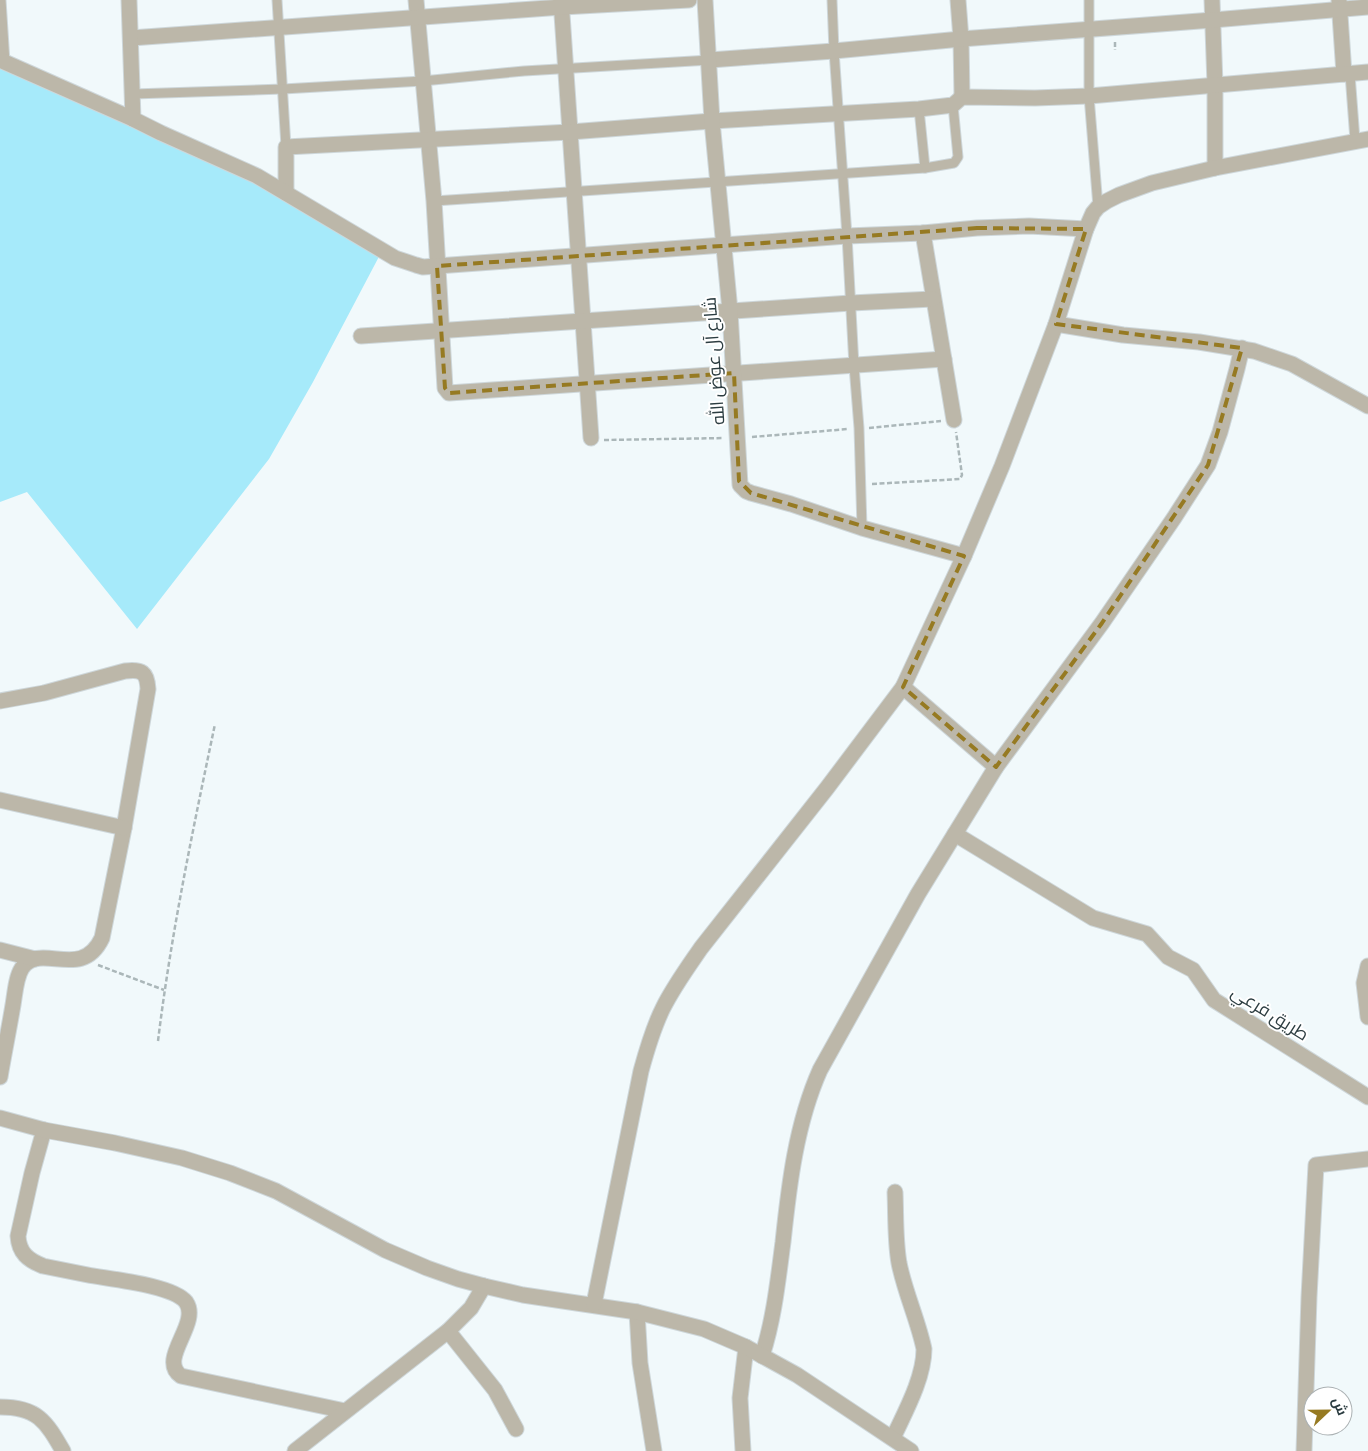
<svg xmlns="http://www.w3.org/2000/svg" width="1368" height="1451" font-family="'Crimson Pro',Cairo,serif">
<style>
.green{fill:#a6eafa}
.lines{fill:none;stroke-linecap:round;stroke-linejoin:round}
.service-casing{stroke:#ced7da;stroke-width:11}
.minor-casing{stroke:#ced7da;stroke-width:17}
.tertiary-casing{stroke:#ced7da;stroke-width:17}
.path{stroke:#abb7b9;stroke-width:2.5;stroke-dasharray:5 2.5;stroke-linecap:butt}
.service{stroke:#bcb7a9;stroke-width:9}
.minor{stroke:#bcb7a9;stroke-width:15}
.tertiary{stroke:#bcb7a9;stroke-width:15}
.marked{fill:none;stroke:#967a22;stroke-width:4;stroke-dasharray:10 6;stroke-linejoin:round}
.labels{text-anchor:middle;dominant-baseline:central;stroke-width:4;stroke-linejoin:round;paint-order:stroke}
.street-label{font-size:18px;fill:#2c3d41;stroke:#fff}
</style>
<rect width="100%" height="100%" fill="#f1f9fb"/>
<path class="green" d="M 0,63 L 262,180 L 383,249 L 313,382 L 269,459 L 137,629 L 27,492 L 0,502 Z"/>
<g class="lines">
<defs>
<g id="service">
<path d="M 1,0 L 5,62"/>
<path d="M 277,0 L 286,147"/>
<path d="M 832,0 L 834,51 L 847,236 L 854,366 L 859,428 L 862,528"/>
<path d="M 1089,0 L 1089,96 L 1098,207"/>
<path d="M 1350,74 L 1355,140"/>
<path d="M 133,94 L 283,89 L 423,81 L 524,71 L 710,60"/>
<path d="M 919,109 L 925,168"/>
<path d="M 434,201 L 925,168 L 954,163 L 958,157 L 953,105"/>
</g>
<g id="minor">
<path d="M 416,0 L 434,201 L 445,388 L 449,393 L 944,359"/>
<path d="M 561,0 L 591,438"/>
<path d="M 958,0 L 961,39 L 962,97"/>
<path d="M 1212,0 L 1215,85 L 1215,168"/>
<path d="M 1339,0 L 1344,74"/>
<path d="M 131,38 L 562,7 L 689,0"/>
<path d="M 710,60 L 834,51 L 961,39 L 1213,20 L 1368,7"/>
<path d="M 286,193 L 286,147 L 570,132 L 712,121 L 919,109 L 953,105 L 962,97 L 1035,98 L 1089,96 L 1368,72"/>
<path d="M 923,233 L 954,420"/>
<path d="M 1056,324 L 1123,335 L 1199,342 L 1254,351 L 1292,364 L 1368,406"/>
<path d="M 361,336 L 851,303 L 933,299"/>
<path d="M 903,687 L 996,767"/>
<path d="M 0,701 L 44,693 L 125,671 C 142,669 147,672 148,689 L 124,828 L 102,938 C 81,982 41,941 22,968 C 16,977 15,993 13,1005 C 9,1029 4,1053 0,1077"/>
<path d="M 0,800 L 124,828"/>
<path d="M 955,834 L 1093,918 L 1147,934 L 1168,957 L 1193,970 L 1214,1000 L 1368,1097"/>
<path d="M 0,950 L 35,959"/>
<path d="M 1368,966 L 1364,983 L 1368,1017"/>
<path d="M 44,1130 L 32,1173 L 18,1236 C 19,1253 28,1260 43,1266 C 58,1269 73,1272 88,1275 C 109,1279 173,1285 186,1302 C 201,1324 157,1359 181,1376 L 345,1411"/>
<path d="M 637,1312 L 640,1363 L 654,1451"/>
<path d="M 448,1331 L 495,1390 L 516,1429"/>
<path d="M 762,1356 C 774,1319 778,1280 783,1242 C 789,1185 796,1124 820,1070 L 918,894 L 996,767 L 1102,623 L 1174,518 L 1208,465 L 1220,432 L 1237,369 L 1242,348"/>
<path d="M 0,1407 C 37,1407 46,1421 63,1451"/>
<path d="M 893,1438 C 905,1412 924,1378 924,1349 C 918,1320 905,1293 899,1263 C 895,1240 896,1216 895,1192"/>
<path d="M 295,1451 L 448,1331 L 471,1308 L 484,1286"/>
<path d="M 743,1451 L 740,1398 L 746,1347"/>
<path d="M 1304,1451 L 1309,1297 L 1316,1165 L 1368,1159"/>
</g>
<g id="tertiary">
<path d="M 129,0 L 133,119 L 161,133 L 257,176 L 395,258 L 416,265 L 423,267 L 437,266 L 847,236 L 923,233 L 977,228 L 1029,226 L 1086,229"/>
<path d="M 705,0 L 712,121 L 730,311 L 740,485 L 746,491 L 751,493 L 791,504 L 862,528 L 964,556"/>
<path d="M 0,60 L 133,119"/>
<path d="M 0,1118 L 44,1130 L 115,1143 L 182,1158 L 230,1173 L 276,1191 L 385,1250 L 427,1268 L 458,1279 L 484,1286 L 523,1295 L 637,1312 L 704,1329 L 746,1347 L 797,1375 L 911,1451"/>
<path d="M 594,1304 L 641,1071 C 647,1049 653,1028 663,1008 C 674,986 688,967 701,948 L 827,788 L 903,687 L 964,556 L 1002,466 L 1056,324 L 1086,229 L 1093,213 L 1098,207 L 1107,201 L 1119,195 L 1152,183 L 1215,168 L 1368,139"/>
</g>
</defs>
<use href="#service" class="service-casing"/>
<use href="#minor" class="minor-casing"/>
<use href="#tertiary" class="tertiary-casing"/>
<g class="path">
<path d="M 1115,42 L 1115,50"/>
<path d="M 869,428 L 941,421"/>
<path d="M 752,437 L 848,429"/>
<path d="M 604,440 L 724,438"/>
<path d="M 872,484 L 960,479 L 962,475 L 956,432"/>
<path d="M 98,965 L 164,990"/>
<path d="M 158,1041 C 171,934 193,829 215,724"/>
</g>
<use href="#service" class="service"/>
<use href="#minor" class="minor"/>
<use href="#tertiary" class="tertiary"/>
</g>
<path class="marked" d="M 977,228 L 1086,229 L 1056,324 L 1242,348 L 1208,465 L 1102,623 L 996,767 L 903,687 L 964,556 L 751,493 L 739,481 L 734,373 L 449,393 L 445,388 L 437,266 Z"/>
<g class="labels">
<g class="street-label">
<text transform="translate(714 361) rotate(-94)">شارع آل عوض الله</text>
<text transform="translate(1270 1013) rotate(32)">طريق فرعي</text>
</g>
</g>
<g transform="translate(1328 1411) rotate(68)"><circle r="24" fill="#ffffff" stroke="#abb1b3"/>
<path d="M0-4L9 19L0 12L-9 19Z" fill="#967a22"/>
<text y="-8" font-size="14" font-weight="bold" text-anchor="middle" fill="#2c3d41">ش</text>
</g>
</svg>
